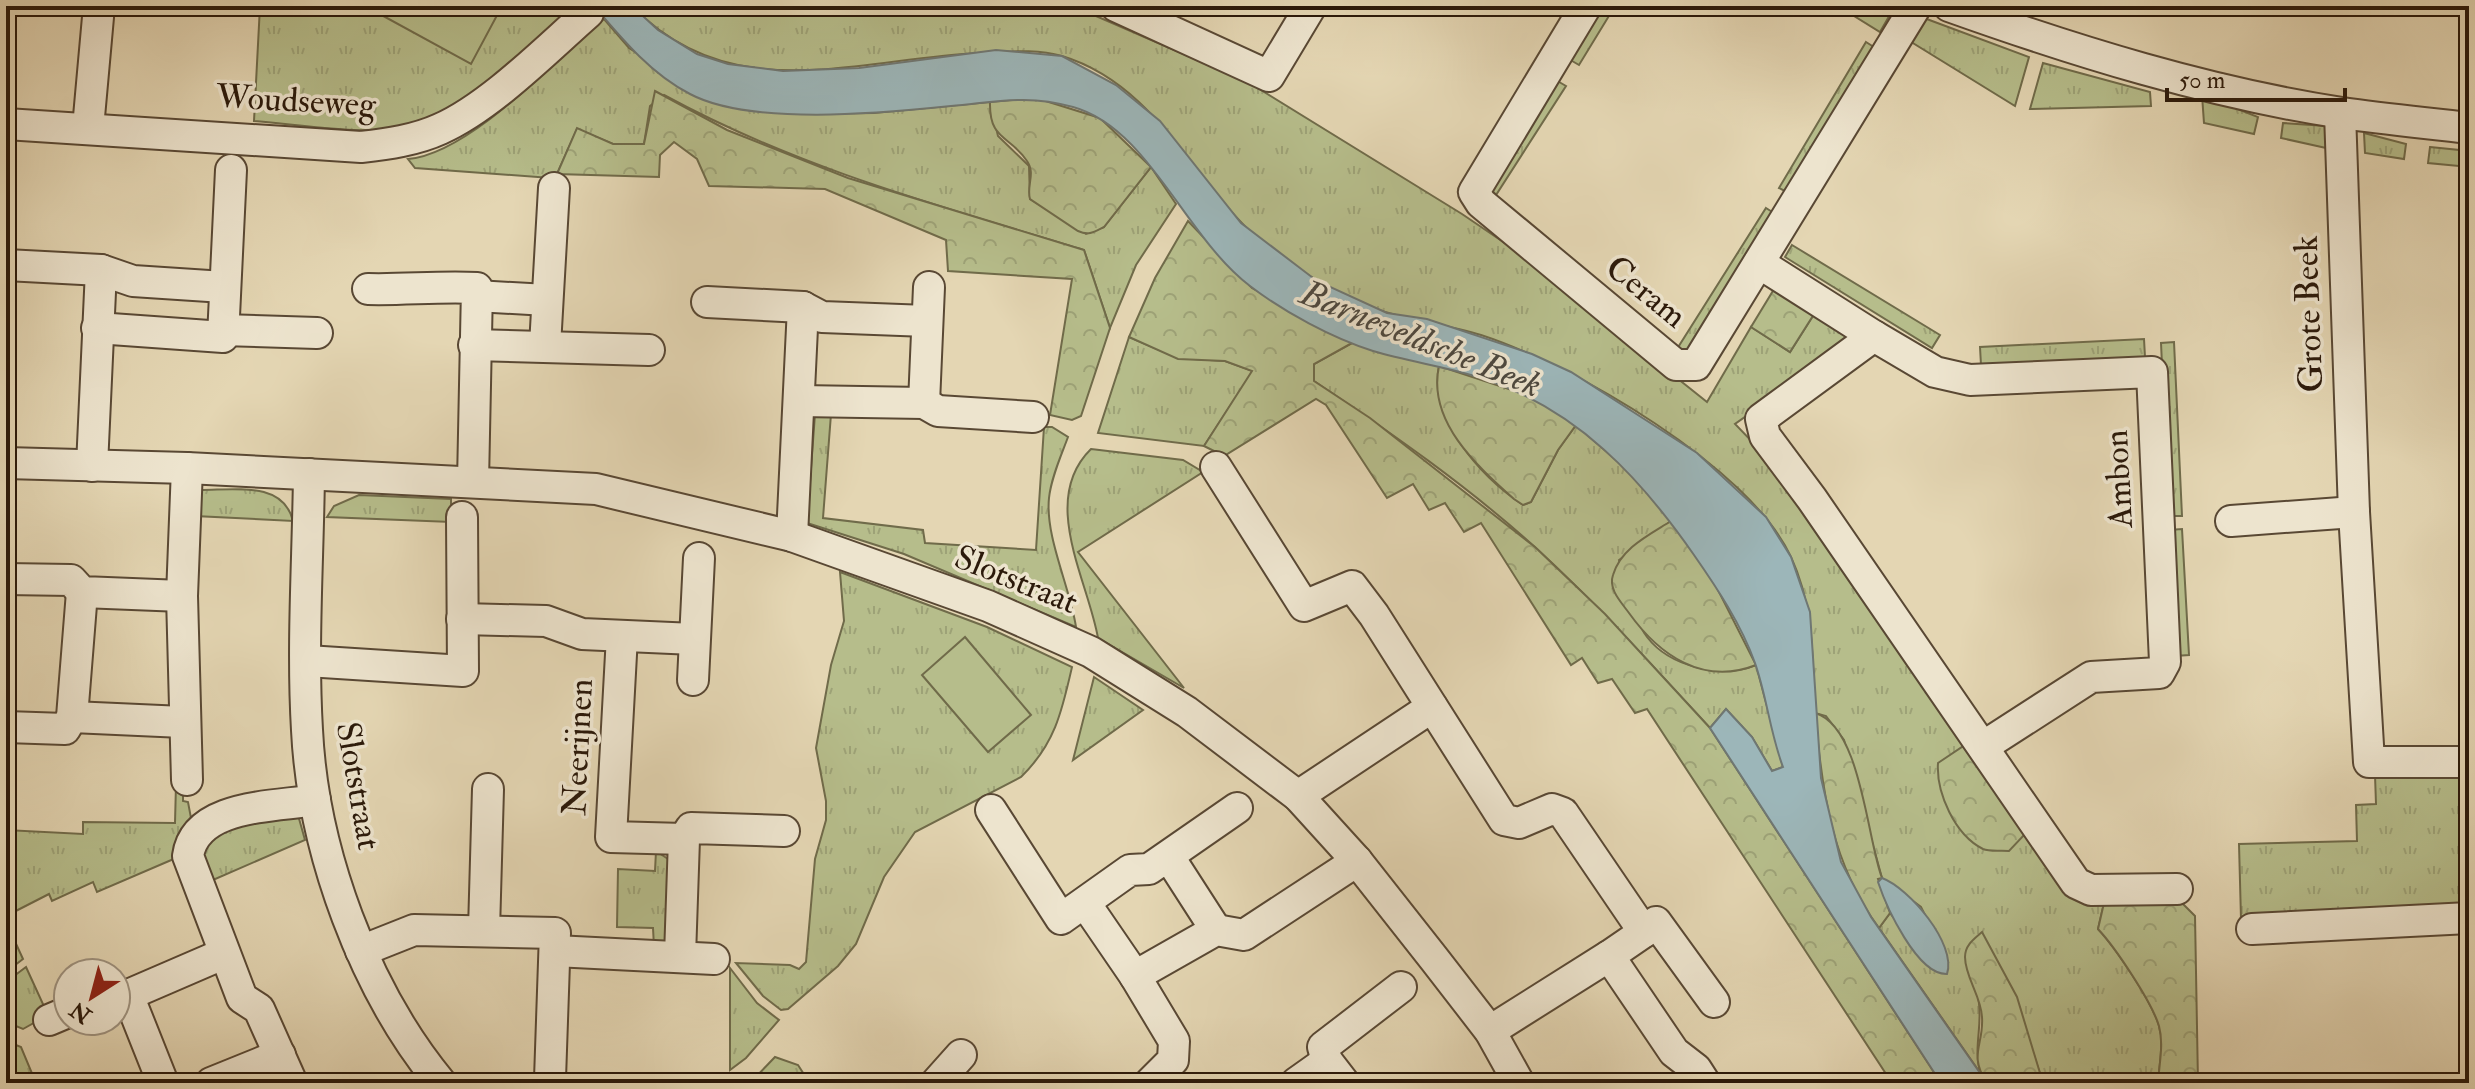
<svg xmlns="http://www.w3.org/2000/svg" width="2475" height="1089" font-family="'IM FELL Double Pica',serif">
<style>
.grass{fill:url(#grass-tufts);stroke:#706b4a;stroke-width:2}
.forest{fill:url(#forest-crowns);stroke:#706b4a;stroke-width:2}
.garden{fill:#b6bd8b;stroke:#706b4a;stroke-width:2}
.water{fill:#9cb6b9;stroke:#6f7773;stroke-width:2}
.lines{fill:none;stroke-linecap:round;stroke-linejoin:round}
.minor-casing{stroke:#594834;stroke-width:34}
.minor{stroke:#ede4ce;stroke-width:30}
.labels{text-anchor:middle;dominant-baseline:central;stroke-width:7;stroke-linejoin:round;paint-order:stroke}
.street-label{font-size:34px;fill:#2b190a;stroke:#ede4ce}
.water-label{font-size:36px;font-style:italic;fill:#4d483f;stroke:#ede4ce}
</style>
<defs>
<pattern id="grass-tufts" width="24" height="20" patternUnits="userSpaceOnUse" patternTransform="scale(2)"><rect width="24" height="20" fill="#b6bd8b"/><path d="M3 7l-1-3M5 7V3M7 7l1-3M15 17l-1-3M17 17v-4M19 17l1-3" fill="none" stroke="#9da277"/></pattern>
<pattern id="forest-crowns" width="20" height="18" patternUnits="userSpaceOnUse" patternTransform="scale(2)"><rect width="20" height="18" fill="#b6bd8b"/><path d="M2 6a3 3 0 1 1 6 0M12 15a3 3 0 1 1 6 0" fill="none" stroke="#9da277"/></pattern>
</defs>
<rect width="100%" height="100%" fill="#e4d6b3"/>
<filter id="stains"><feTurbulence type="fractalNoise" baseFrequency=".0025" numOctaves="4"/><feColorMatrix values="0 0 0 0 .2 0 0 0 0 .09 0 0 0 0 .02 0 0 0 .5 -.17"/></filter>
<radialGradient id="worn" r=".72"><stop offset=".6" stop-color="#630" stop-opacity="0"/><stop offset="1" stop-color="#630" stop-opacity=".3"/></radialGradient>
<g class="grass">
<path d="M 260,6 L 576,6 C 537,40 483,99 438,119 C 388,141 307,125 254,121 Z"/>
<path d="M 632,6 L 1073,6 L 1248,82 L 1462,214 L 1524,256 L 1707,402 L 1751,327 L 1790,352 L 1816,311 L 1845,331 L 1845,341 L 1840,350 L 1735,424 L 1763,453 L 2104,903 L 2098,929 C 2115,947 2152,1002 2159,1026 C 2164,1044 2159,1065 2158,1083 L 2043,1083 L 2033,1052 L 1978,997 C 1984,1024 1972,1048 1981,1074 L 1879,928 L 1890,913 L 1931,968 L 1948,962 L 1921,907 L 1882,878 L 1844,740 L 1826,716 L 1815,713 C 1812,658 1815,609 1791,557 C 1750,467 1573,365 1481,335 C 1449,325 1416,321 1385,312 C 1351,301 1319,283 1290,263 C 1272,250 1253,236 1238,219 C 1184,160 1145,81 1062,56 C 1035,48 1006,52 979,53 C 856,59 731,109 632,6 Z"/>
<path d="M 1599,6 L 1615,6 L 1579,65 L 1567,58 Z"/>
<path d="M 1838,6 L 1895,6 L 1880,32 Z"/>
<path d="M 1924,18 L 2029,57 L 2015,106 L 1908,40 Z"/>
<path d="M 604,19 L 629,48 L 715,103 L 807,114 L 874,113 L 990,102 L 998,136 L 1029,166 L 1030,199 L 1086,234 L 1104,227 L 1151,167 L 1176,204 L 1136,265 L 1110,328 L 1084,250 C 939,206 798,168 664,95 L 650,106 L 644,144 L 613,144 L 577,129 L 557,174 L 551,178 L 415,168 L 408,159 C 469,154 557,59 604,19 Z"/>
<path d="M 1866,42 L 1877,49 L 1790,194 L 1779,188 Z"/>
<path d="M 2043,63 L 2150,92 L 2151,106 L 2030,109 Z"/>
<path d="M 1554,79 L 1566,86 L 1496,195 L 1488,186 Z"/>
<path d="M 2202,95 L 2258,117 L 2254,134 L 2204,123 Z"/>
<path d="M 2283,123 L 2326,126 L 2326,148 L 2281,138 Z"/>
<path d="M 2364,133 L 2406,144 L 2404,159 L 2365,153 Z"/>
<path d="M 2430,147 L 2469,151 L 2469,167 L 2428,163 Z"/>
<path d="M 1766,208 L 1777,215 L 1688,356 L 1677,349 Z"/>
<path d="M 1792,245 L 1940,335 L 1932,348 L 1785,257 Z"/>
<path d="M 1129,337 L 1178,358 L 1225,361 L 1253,371 L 1204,446 L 1098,433 Z"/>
<path d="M 2144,339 L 2145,357 L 1981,365 L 1980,347 Z"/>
<path d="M 2174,342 L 2182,516 L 2169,516 L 2161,343 Z"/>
<path d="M 1352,343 L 1439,366 C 1428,418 1481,477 1523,505 L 1531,502 L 1558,450 L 1576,425 L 1634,476 L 1671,521 L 1619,560 C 1626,580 1635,622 1647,637 C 1670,667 1722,679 1756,665 L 1783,767 L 1772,771 L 1752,737 L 1726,709 L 1710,728 C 1654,667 1598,605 1537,549 C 1469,487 1390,432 1314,381 L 1314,364 Z"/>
<path d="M 815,414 L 831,414 L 823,518 L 923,530 L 925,543 L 1036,550 L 1044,427 L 1052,427 L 1068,437 C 1061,456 1051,478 1049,498 C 1045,537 1070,587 1076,627 L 904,554 L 807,523 Z"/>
<path d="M 1091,449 L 1183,460 L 1203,472 L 1078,552 L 1184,688 L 1098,638 C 1088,580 1039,500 1091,449 Z"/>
<path d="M 196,490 C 230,491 283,479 293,521 L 195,516 Z"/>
<path d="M 359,495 L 451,499 L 451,522 L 327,517 L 334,506 Z"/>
<path d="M 2182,529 L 2189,655 L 2175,656 L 2169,530 Z"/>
<path d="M 840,572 L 987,627 L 1072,667 C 1062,711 1055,744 1021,777 L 915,832 L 884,877 L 856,944 L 838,966 L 788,1009 L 781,1010 L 763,996 L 736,963 L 790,965 L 799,969 L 806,962 L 815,859 L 826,820 L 826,801 L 816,748 L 831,665 L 844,621 Z"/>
<path d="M 1094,677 L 1143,710 L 1073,760 Z"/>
<path d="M 2469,772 L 2469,913 L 2241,919 L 2239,844 L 2357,841 L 2356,805 L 2376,804 L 2375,775 Z"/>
<path d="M 183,783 L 183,801 L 188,802 L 191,818 L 177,839 L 176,858 L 97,892 L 93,882 L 52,901 L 49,894 L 6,916 L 6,830 L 83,834 L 83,822 L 175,823 L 176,784 Z"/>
<path d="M 298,815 L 305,840 L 206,883 C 204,871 199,856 205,846 C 219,819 271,819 298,815 Z"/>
<path d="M 656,851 L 668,859 L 668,942 L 654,947 L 653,928 L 617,927 L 618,869 L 655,871 Z"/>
<path d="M 6,922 L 23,959 L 6,972 Z"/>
<path d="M 26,967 L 48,1015 L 23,1029 L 6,1022 L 6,982 Z"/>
<path d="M 730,968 L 757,1003 L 779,1020 L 746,1058 L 730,1070 Z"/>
<path d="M 6,1041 L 21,1047 L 36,1083 L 6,1083 Z"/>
<path d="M 775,1057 L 798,1065 L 807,1079 L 800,1083 L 750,1083 Z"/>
</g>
<g class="forest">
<path d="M 655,91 L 727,130 L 848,178 L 1084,250 L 1110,328 L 1081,416 L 1072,420 L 1050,415 L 1072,279 L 948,271 L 946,240 L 825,189 L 709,186 L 697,159 L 674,142 L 660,155 L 659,177 L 557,174 L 577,128 L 613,144 L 644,144 Z"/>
<path d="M 1036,98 L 1100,118 L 1151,167 L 1104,227 C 1094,232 1089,236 1078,231 L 1030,199 C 1026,186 1036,174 1027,161 C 1010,135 989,141 990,102 Z"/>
<path d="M 1188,221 L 1252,288 L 1352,343 L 1314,364 L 1314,381 L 1370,418 L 1535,547 L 1605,614 L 1710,728 L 1941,1083 L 1892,1083 L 1647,709 L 1635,713 L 1612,679 L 1598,683 L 1582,658 L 1571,665 L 1481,523 L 1464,532 L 1445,503 L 1429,510 L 1413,484 L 1387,498 L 1326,405 L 1316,399 L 1224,456 L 1204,446 L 1252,371 L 1225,361 L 1178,359 L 1129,337 L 1155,278 Z"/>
<path d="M 1776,286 L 1816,311 L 1790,352 L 1751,327 Z"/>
<path d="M 1439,366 L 1530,396 L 1576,425 L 1558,450 L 1531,502 L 1523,505 L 1514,499 C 1476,465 1427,421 1439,366 Z"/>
<path d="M 1671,521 L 1714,582 L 1756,665 C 1703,686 1659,655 1629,613 C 1621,602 1608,589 1613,575 C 1621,548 1649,535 1671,521 Z"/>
<path d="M 1815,713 C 1861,726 1867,839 1882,878 L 1878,879 L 1890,913 L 1879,928 C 1831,863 1822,791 1815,713 Z"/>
<path d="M 1965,745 L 2026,833 L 2009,851 C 2001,850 1990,852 1983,849 C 1955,835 1936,793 1938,763 Z"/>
<path d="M 2180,901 L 2195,916 L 2198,1083 L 2158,1083 C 2159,1065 2164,1044 2159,1026 C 2152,1002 2115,947 2098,929 L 2104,903 Z"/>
<path d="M 1982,932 L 2017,997 L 2043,1083 L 1987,1083 C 1968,1055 1984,1045 1982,1017 C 1981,996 1965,977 1965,957 C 1965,945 1974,939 1982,932 Z"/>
</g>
<g class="garden">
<path d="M 365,6 L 502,6 L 471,64 Z"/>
<path d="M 965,637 L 1031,715 L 988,752 L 922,675 Z"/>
</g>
<g class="water">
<path d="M 594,6 L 632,6 L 658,30 L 697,54 L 728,64 L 783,71 L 859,68 L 996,50 L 1062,56 L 1116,85 L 1160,121 L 1241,223 L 1317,281 L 1387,313 L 1427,319 L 1532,354 L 1571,372 L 1697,453 L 1766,517 L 1791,557 L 1810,612 L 1821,778 L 1841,862 L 1871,917 L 1987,1083 L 1941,1083 L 1710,728 L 1726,709 L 1752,737 L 1772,771 L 1783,767 C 1770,733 1767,697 1755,663 C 1741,624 1717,588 1694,555 C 1639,476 1578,411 1485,379 C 1448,367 1410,362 1373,351 C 1332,338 1284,312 1250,286 C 1185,237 1149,128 1073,107 C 1027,94 997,102 951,106 C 883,113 750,126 690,94 C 651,74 622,39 594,6 Z"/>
<path d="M 1882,878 C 1909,888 1957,944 1947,974 C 1917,975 1886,906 1878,882 Z"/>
</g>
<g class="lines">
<defs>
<g id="minor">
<path d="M 1116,6 L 1269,76 L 1311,6"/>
<path d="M 1586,6 L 1474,192 L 1481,203 L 1676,365 L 1696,365 L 1916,6"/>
<path d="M 1949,6 C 2075,51 2210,93 2342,113 C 2384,119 2427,123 2469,128"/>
<path d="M 2340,113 L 2354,512 L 2369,762 L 2469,762"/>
<path d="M 6,124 L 361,147 C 388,144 416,140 440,129 C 490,107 547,49 588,13"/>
<path d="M 88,128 L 99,6"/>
<path d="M 1759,263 L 1874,336 L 1761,419 L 1765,436 L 1812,499 L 2076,883 L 2091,890 L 2177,889"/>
<path d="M 6,265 L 101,270 L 133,281 L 224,287"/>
<path d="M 368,289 C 405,290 439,286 477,288 L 473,482"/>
<path d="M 476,296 L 547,300"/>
<path d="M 707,302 L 803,307 L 822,317 L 927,321"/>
<path d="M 97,328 L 223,337 L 231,170"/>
<path d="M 222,330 L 317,333"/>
<path d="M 1874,336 L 1935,372 L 1970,380 L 2152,372 L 2165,662 L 2159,673 L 2091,677 L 1984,746"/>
<path d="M 474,345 L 649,350"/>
<path d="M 545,346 L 554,188"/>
<path d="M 800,401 L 924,403 L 938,411 L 1033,417"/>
<path d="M 924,403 L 929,287"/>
<path d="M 6,463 L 187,468 L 596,489 L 792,536 L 988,606 L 1091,652 L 1187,712 L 1298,796 L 1357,861 L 1435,960 L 1490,1031 L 1519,1083"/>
<path d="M 92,466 L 101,270"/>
<path d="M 1216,467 L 1304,606 L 1352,586 L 1374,615 L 1504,820 L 1519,823 L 1552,809 L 1563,813 L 1644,932 L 1609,956 L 1674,1052 L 1696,1069 L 1705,1083"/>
<path d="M 309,474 C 308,559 302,645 307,730 C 313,851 364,990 441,1083"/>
<path d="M 2231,521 L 2354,512"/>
<path d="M 792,536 L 803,307"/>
<path d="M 6,579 L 71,580 L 82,592 L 182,596"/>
<path d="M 462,619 L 546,621 L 582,634 L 694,639"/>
<path d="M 622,636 L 611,837 L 684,839"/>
<path d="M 307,661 L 463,671 L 462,517"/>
<path d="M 693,680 L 699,558"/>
<path d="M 72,717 L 183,722"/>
<path d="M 6,727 L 65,729 L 72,717 L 82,592"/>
<path d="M 187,780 L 182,596 L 187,468"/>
<path d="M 1298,796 L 1432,707"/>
<path d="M 991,810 L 1061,919 L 1130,870 L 1149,869 L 1237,808"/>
<path d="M 1169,857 L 1216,930"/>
<path d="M 1085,903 L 1135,976 L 1174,1041 L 1173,1060 L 1150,1083"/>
<path d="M 2252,929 L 2469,918"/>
<path d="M 484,930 L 488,789"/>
<path d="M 1644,932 L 1656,922 L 1714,1002"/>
<path d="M 361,951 L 414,930 L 555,933 L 550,1079"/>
<path d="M 555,951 L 714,959"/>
<path d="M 680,956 L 684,839 L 691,828 L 784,831"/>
<path d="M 1135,976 L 1216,930 L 1244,935 L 1357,861"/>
<path d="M 116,994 L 128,995 L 223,954"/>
<path d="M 128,995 L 163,1083"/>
<path d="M 49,1020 L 68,1012"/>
<path d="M 1490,1031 L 1609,956"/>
<path d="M 211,1083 L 280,1055"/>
<path d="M 292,1083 L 259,1009 L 242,998 L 188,856 C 195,804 275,807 315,800"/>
<path d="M 936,1083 L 961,1055"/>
<path d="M 1296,1083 L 1327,1061"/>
<path d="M 1344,1083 L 1327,1061 L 1323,1047 L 1401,987"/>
</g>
</defs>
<use href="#minor" class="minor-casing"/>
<use href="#minor" class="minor"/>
</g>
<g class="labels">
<g class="street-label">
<text transform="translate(296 101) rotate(3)">Woudseweg</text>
<text transform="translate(1646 292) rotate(39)">Ceram</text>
<text transform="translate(2309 314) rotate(-92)">Grote Beek</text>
<text transform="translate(2119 479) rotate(-93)">Ambon</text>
<text transform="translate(1016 580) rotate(22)">Slotstraat</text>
<text transform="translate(578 747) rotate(-87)">Neerijnen</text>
<text transform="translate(358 786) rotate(80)">Slotstraat</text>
</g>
<g class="water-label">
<text transform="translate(1421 339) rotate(22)">Barneveldsche Beek</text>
</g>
</g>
<rect width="2475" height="1089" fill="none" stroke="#e4d6b3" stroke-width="32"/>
<rect x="8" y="8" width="2459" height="1073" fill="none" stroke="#2b190a" stroke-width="4"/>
<rect x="16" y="16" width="2443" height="1057" fill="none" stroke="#2b190a" stroke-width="2"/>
<g transform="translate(92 997) rotate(216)"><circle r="38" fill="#ede4ce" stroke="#9f9380" stroke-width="2"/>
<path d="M0-6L14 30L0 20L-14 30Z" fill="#8f2418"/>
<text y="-12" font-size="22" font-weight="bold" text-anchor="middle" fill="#2b190a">N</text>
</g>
<path d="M2167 88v12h178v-12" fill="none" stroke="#2b190a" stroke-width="4"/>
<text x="2179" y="88" font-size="24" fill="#2b190a" stroke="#ede4ce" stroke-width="6" paint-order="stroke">50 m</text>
<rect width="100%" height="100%" filter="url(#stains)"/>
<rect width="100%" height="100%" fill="url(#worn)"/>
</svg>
